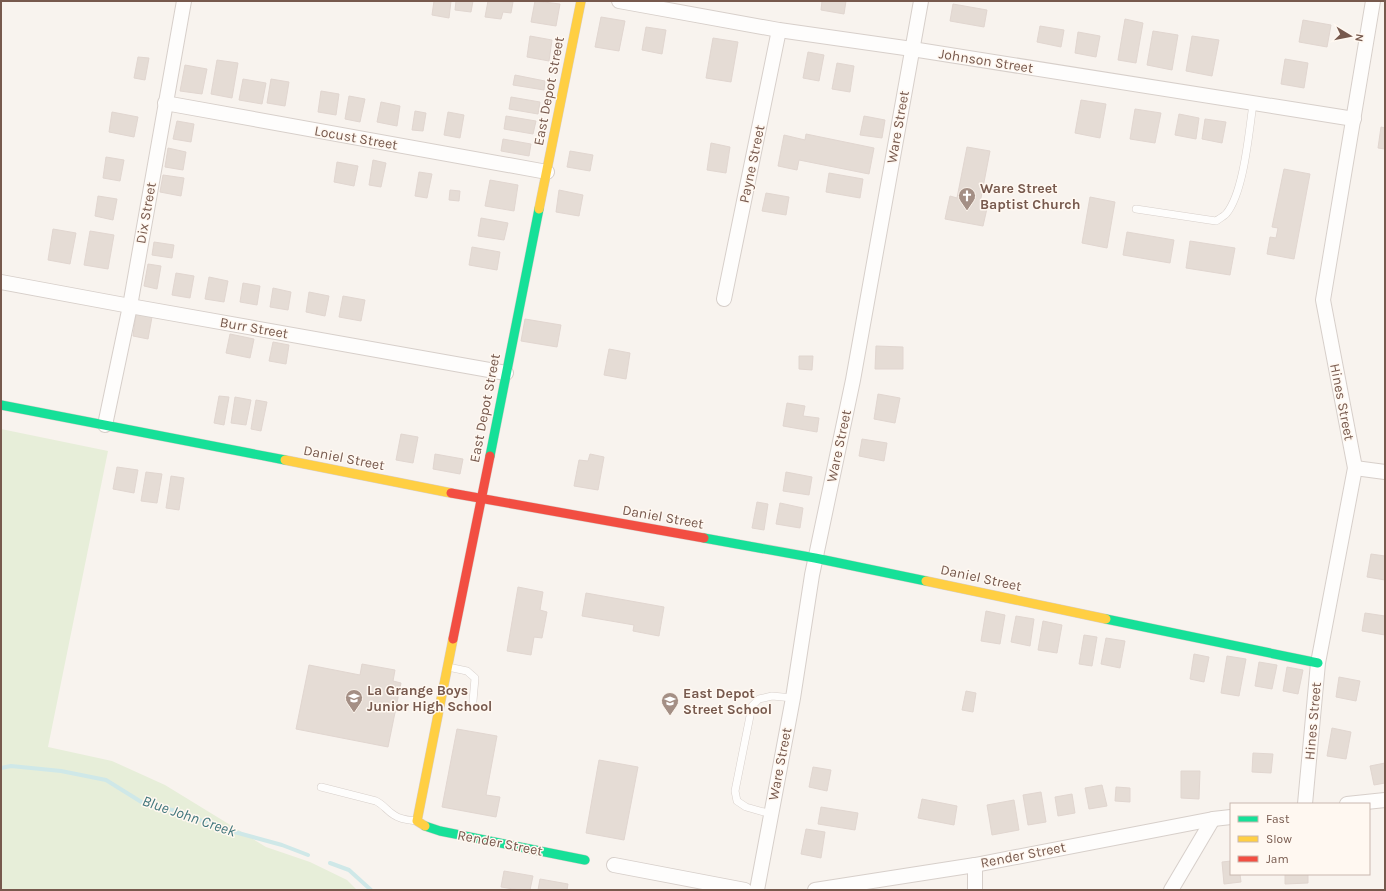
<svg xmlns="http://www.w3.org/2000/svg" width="1386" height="891" font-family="Karla,sans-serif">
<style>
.green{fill:#e7eed9}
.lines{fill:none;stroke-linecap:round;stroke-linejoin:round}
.stream{stroke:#cfe8e8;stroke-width:4}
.building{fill:#e5dcd5;stroke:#e1d6d0}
.lane-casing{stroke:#d7cfca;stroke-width:8}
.street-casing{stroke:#d7cfca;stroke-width:16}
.fast-casing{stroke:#d8cfca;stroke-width:10}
.slow-casing{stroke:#d8cfca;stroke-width:10}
.jam-casing{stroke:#d8cfca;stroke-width:10}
.lane{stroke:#fefdfc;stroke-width:7}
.street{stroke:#fefdfc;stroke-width:14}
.fast{stroke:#16e098;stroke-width:9}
.slow{stroke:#ffcf43;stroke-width:9}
.jam{stroke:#f24e42;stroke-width:9}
.labels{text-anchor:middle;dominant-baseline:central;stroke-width:3;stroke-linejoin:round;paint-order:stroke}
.street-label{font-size:14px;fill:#77594d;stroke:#fff8f1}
.poi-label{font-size:14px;font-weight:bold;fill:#77594d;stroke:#fff8f1;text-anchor:start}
.water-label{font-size:15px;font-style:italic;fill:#41767c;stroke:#fff8f1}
</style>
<rect width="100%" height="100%" fill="#f8f3ee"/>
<path class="green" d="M 1,429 L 108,451 L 48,747 L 112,761 L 165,785 L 266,847 L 310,862 L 347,880 L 357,890 L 1,890 Z"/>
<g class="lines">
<g class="stream">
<path d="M 1,768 L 11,766 L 61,771 L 106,780 L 143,803 L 180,812 L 220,828 L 282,845 L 308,855"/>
<path d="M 330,863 L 349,870 L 371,890"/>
</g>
</g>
<g class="building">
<path d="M 434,1 L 451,1 L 449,18 L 432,15 Z"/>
<path d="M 456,1 L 473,1 L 471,12 L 455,10 Z"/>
<path d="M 488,1 L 513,2 L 511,13 L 503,12 L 501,19 L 485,17 Z"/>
<path d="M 535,1 L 560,4 L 556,26 L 531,22 Z"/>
<path d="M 822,1 L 846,1 L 844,14 L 821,10 Z"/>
<path d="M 953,4 L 987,10 L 984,27 L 950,21 Z"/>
<path d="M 601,17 L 625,21 L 619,51 L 595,47 Z"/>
<path d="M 1125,19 L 1143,23 L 1136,63 L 1118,60 Z"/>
<path d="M 1303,20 L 1331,25 L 1327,47 L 1299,42 Z"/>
<path d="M 1040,26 L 1064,30 L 1061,47 L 1037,42 Z"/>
<path d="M 646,27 L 666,30 L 662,54 L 642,50 Z"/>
<path d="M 1153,31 L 1178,35 L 1172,70 L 1147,65 Z"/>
<path d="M 1078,32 L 1100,36 L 1096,57 L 1075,53 Z"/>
<path d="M 530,36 L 552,40 L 549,61 L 527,57 Z"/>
<path d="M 1192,36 L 1219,40 L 1212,76 L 1186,71 Z"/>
<path d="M 713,38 L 738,42 L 731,82 L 706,78 Z"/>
<path d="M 808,52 L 824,55 L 819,81 L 803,78 Z"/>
<path d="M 138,57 L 149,58 L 145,80 L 134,78 Z"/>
<path d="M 1285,59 L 1308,63 L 1304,88 L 1281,84 Z"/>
<path d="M 217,60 L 238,63 L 232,98 L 211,94 Z"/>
<path d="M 837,63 L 854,66 L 850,92 L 832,89 Z"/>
<path d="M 185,65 L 207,69 L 202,94 L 180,91 Z"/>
<path d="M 515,75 L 545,81 L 544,90 L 513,85 Z"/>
<path d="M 243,79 L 266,83 L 262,104 L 239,100 Z"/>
<path d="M 271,79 L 289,82 L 285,106 L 267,103 Z"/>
<path d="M 321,91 L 339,94 L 336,115 L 318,112 Z"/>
<path d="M 349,96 L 365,99 L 360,122 L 345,119 Z"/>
<path d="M 511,97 L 540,102 L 538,114 L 509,109 Z"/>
<path d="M 1081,100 L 1106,104 L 1100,138 L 1075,133 Z"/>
<path d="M 381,102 L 400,106 L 397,126 L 377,122 Z"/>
<path d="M 1135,109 L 1161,113 L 1155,143 L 1130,139 Z"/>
<path d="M 415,111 L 426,113 L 423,131 L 412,130 Z"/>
<path d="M 112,112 L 138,117 L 134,137 L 109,132 Z"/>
<path d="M 448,112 L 464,115 L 460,138 L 444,135 Z"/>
<path d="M 1179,114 L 1199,118 L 1196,139 L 1175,135 Z"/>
<path d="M 506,116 L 536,121 L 533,134 L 504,129 Z"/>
<path d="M 864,116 L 885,120 L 882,138 L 860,135 Z"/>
<path d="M 1205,119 L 1226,122 L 1222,143 L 1202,139 Z"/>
<path d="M 177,121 L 194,124 L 191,142 L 173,139 Z"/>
<path d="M 1381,127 L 1385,128 L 1385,149 L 1378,148 Z"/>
<path d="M 806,134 L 874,148 L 869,174 L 799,160 L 797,170 L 778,166 L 784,135 L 805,140 Z"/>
<path d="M 503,139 L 531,144 L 529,156 L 501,151 Z"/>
<path d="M 711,143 L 730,147 L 726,173 L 707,170 Z"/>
<path d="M 967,147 L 990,151 L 980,203 L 988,204 L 983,226 L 945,219 L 950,196 L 957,198 Z"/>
<path d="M 168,148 L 186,152 L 183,170 L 165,167 Z"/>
<path d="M 570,151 L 593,155 L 590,171 L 567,167 Z"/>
<path d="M 106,157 L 124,160 L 120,181 L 103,178 Z"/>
<path d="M 373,160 L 386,163 L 381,187 L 369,185 Z"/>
<path d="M 337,162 L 358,166 L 354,186 L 334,182 Z"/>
<path d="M 1284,169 L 1310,174 L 1294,259 L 1267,254 L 1270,237 L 1276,238 L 1278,228 L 1272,227 Z"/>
<path d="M 419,172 L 432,174 L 427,198 L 415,196 Z"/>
<path d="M 829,173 L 863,179 L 860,198 L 826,192 Z"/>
<path d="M 163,175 L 184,178 L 181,196 L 160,192 Z"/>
<path d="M 490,180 L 518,185 L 514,211 L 485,206 Z"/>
<path d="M 450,190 L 460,191 L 459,201 L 449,200 Z"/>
<path d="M 559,190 L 583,195 L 579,216 L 556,212 Z"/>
<path d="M 766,193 L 789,197 L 786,215 L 762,211 Z"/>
<path d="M 98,196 L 117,199 L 113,220 L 95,216 Z"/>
<path d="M 1090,197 L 1115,202 L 1107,248 L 1082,243 Z"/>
<path d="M 481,218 L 508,223 L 504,240 L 478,236 Z"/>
<path d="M 53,229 L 76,233 L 70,264 L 48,260 Z"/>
<path d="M 90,231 L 114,235 L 108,269 L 84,265 Z"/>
<path d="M 1127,232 L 1174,240 L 1170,263 L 1123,255 Z"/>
<path d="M 1190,241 L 1235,248 L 1230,275 L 1186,268 Z"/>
<path d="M 154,242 L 174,245 L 172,258 L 152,255 Z"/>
<path d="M 472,247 L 500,252 L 497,270 L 469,265 Z"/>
<path d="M 148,264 L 161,266 L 157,289 L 144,286 Z"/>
<path d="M 176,273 L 194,276 L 190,298 L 172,295 Z"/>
<path d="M 209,277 L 228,281 L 224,302 L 205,299 Z"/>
<path d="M 243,283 L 260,286 L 257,305 L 240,302 Z"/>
<path d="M 273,288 L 291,292 L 288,310 L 270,307 Z"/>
<path d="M 309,292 L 329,296 L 325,316 L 306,312 Z"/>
<path d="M 343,296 L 365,300 L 361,321 L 339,317 Z"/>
<path d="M 136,314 L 152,317 L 148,339 L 133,336 Z"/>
<path d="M 525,319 L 561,325 L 557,347 L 521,341 Z"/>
<path d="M 230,334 L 254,339 L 250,358 L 226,353 Z"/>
<path d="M 273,342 L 289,345 L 286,364 L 269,361 Z"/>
<path d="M 876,346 L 903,347 L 903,369 L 875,369 Z"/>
<path d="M 609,349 L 630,353 L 626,379 L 604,375 Z"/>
<path d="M 799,356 L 813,356 L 812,370 L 799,369 Z"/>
<path d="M 878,394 L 900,398 L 895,423 L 874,419 Z"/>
<path d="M 219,396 L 229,397 L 224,425 L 214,423 Z"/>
<path d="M 235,397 L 251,400 L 246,425 L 231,423 Z"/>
<path d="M 256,400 L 267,402 L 261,431 L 251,429 Z"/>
<path d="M 787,403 L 805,406 L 803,416 L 819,418 L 817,432 L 783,426 Z"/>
<path d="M 401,434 L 418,437 L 413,463 L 396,460 Z"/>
<path d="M 862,439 L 887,443 L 884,461 L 859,456 Z"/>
<path d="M 435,454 L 463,459 L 460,474 L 433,469 Z"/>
<path d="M 590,454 L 604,457 L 598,490 L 574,486 L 579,460 L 588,461 Z"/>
<path d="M 117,467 L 138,470 L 134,493 L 113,489 Z"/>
<path d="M 146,472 L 162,474 L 157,503 L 141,501 Z"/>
<path d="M 786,472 L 812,477 L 809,495 L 783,491 Z"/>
<path d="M 171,476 L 184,478 L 179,510 L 166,508 Z"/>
<path d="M 757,502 L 768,504 L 764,530 L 752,528 Z"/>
<path d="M 780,503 L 803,508 L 800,528 L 776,524 Z"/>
<path d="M 1371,554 L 1385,556 L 1385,580 L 1367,577 Z"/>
<path d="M 518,587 L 543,592 L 540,610 L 547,612 L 542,638 L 534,637 L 531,655 L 507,651 Z"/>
<path d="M 586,593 L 664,607 L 659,636 L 633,631 L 634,625 L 582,616 Z"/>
<path d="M 986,611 L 1005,615 L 1000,644 L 981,641 Z"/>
<path d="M 1365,613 L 1385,616 L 1385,635 L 1362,631 Z"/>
<path d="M 1016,616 L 1034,619 L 1030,646 L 1011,642 Z"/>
<path d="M 1043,621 L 1062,625 L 1057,653 L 1038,650 Z"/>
<path d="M 1084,635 L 1097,637 L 1092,666 L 1079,664 Z"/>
<path d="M 1106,638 L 1125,641 L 1120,668 L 1101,664 Z"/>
<path d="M 1194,654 L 1209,657 L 1204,682 L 1190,679 Z"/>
<path d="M 1227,656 L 1246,659 L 1239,696 L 1221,693 Z"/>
<path d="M 1259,662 L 1277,665 L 1272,689 L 1255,686 Z"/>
<path d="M 362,664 L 395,670 L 393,681 L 401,683 L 388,747 L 296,729 L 309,665 L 360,675 Z"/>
<path d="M 1287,667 L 1303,670 L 1298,694 L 1283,691 Z"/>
<path d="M 1339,677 L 1360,681 L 1356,701 L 1336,697 Z"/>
<path d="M 966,691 L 976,693 L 973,712 L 962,710 Z"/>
<path d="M 1332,728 L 1351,732 L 1346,759 L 1327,756 Z"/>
<path d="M 457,729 L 497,736 L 486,795 L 500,797 L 496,817 L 442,807 Z"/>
<path d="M 1253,753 L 1273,754 L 1271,773 L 1252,772 Z"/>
<path d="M 599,760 L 638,767 L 624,840 L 586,833 Z"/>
<path d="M 1385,763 L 1385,783 L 1374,785 L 1370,766 Z"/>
<path d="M 813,767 L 831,770 L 827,791 L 809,787 Z"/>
<path d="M 1181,771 L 1200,771 L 1199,799 L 1181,798 Z"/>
<path d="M 1102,785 L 1107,806 L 1089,809 L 1085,788 Z"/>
<path d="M 1116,787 L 1130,788 L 1130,802 L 1115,801 Z"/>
<path d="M 1041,792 L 1046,822 L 1028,825 L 1023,795 Z"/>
<path d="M 1072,794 L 1075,813 L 1058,816 L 1055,797 Z"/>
<path d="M 922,799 L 957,806 L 954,825 L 918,818 Z"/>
<path d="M 1014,800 L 1019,830 L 992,835 L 987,805 Z"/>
<path d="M 821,807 L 858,813 L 855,830 L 818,824 Z"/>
<path d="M 806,829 L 825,832 L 821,858 L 801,854 Z"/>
<path d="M 1231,861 L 1231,874 L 1240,874 L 1241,882 L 1224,884 L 1222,862 Z"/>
<path d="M 504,871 L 533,876 L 530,890 L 520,890 L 501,887 Z"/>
<path d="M 1285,874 L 1308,874 L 1308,883 L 1285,884 Z"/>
<path d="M 540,879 L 568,884 L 567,890 L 538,890 Z"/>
</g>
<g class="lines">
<defs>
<g id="lane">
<path d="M 1136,209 L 1216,221 C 1219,219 1224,216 1226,214 C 1244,193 1249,131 1253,104"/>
<path d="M 448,667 L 467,671 L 475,678 L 473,701"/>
<path d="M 321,787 L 376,801 C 384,805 387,811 394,815 C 401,820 409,820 417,821"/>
<path d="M 771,814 L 746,807 L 737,801 L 735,791 L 752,706 L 759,699 L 772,696 L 793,698"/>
</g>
<g id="street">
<path d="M 619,1 L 779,30 L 912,49 L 1354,119"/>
<path d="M 165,103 L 547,172"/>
<path d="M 1,282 L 130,306 L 506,373"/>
<path d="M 724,299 L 779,30"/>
<path d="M 105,425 L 130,306 L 184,1"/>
<path d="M 1355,468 L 1385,472"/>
<path d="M 1305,804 L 1318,663 L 1355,468 L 1323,300 L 1373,1"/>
<path d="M 1347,804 L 1385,800"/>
<path d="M 614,865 L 745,890"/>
<path d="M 975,865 L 975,890"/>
<path d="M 757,890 L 793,698 L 812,575 L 853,380 L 921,1"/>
<path d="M 815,890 L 975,865 L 1213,819 L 1231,817"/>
<path d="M 1171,890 L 1213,819"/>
</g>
<g id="fast">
<path d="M 1,405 L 285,460"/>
<path d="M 490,456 L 539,209"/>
<path d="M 704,538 L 815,558 L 926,581"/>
<path d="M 1106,619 L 1318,663"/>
<path d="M 425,826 L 440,831 L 585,860"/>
</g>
<g id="slow">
<path d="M 539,209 L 581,1"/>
<path d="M 285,460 L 451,493"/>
<path d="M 926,581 L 1106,619"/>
<path d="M 425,826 L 417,821 L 453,639"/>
</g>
<g id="jam">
<path d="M 451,493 L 704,538"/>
<path d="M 453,639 L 490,456"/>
</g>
</defs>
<use href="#lane" class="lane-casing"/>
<use href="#street" class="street-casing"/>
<use href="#fast" class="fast-casing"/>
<use href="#slow" class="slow-casing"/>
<use href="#jam" class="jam-casing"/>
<use href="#lane" class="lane"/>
<use href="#street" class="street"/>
<use href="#fast" class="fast"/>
<use href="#slow" class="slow"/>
<use href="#jam" class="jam"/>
</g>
<defs>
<symbol id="church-pin" viewBox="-11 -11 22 30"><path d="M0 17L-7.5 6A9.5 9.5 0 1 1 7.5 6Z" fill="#a48f85" stroke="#fff8f1"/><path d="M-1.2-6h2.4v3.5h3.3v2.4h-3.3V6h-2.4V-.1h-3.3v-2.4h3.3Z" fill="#fff"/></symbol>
<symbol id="school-pin" viewBox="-11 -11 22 30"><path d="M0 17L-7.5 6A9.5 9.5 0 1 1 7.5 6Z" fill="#a48f85" stroke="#fff8f1"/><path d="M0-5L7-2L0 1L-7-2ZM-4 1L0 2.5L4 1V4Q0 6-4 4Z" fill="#fff"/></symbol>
</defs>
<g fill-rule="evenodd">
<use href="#church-pin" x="957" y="186" width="20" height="27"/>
<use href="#school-pin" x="344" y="688" width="20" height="27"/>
<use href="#school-pin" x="660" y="691" width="20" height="27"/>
</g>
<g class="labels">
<g class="street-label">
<text transform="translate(986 61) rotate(9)">Johnson Street</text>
<text transform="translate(549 91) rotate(-79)">East Depot Street</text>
<text transform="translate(898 127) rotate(-80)">Ware Street</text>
<text transform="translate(356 138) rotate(10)">Locust Street</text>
<text transform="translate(752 164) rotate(-78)">Payne Street</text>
<text transform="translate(146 213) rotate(-80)">Dix Street</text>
<text transform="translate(254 328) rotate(10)">Burr Street</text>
<text transform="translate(1342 402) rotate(79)">Hines Street</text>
<text transform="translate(485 408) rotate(-79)">East Depot Street</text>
<text transform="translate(839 446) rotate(-78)">Ware Street</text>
<text transform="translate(344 458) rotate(11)">Daniel Street</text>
<text transform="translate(663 517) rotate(10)">Daniel Street</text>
<text transform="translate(981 578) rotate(12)">Daniel Street</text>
<text transform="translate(1313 721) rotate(-85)">Hines Street</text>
<text transform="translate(780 764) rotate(-79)">Ware Street</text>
<text transform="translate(500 843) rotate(11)">Render Street</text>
<text transform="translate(1023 855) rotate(-11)">Render Street</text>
</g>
<g class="poi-label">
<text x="980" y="188">Ware Street<tspan x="980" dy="16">Baptist Church</tspan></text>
<text x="367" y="690">La Grange Boys<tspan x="367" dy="16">Junior High School</tspan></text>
<text x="683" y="693">East Depot<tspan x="683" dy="16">Street School</tspan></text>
</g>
<g class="water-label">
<text transform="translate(189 816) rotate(19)">Blue John Creek</text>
</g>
</g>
<rect width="1386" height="891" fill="none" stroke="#77594d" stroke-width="4"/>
<rect x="1230" y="803" width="140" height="72" fill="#fff8f1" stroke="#c9b8af"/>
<rect x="1238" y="816" width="20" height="6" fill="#16e098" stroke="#c9b8af"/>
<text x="1266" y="823" font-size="12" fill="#77594d">Fast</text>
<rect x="1238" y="836" width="20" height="6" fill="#ffcf43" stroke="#c9b8af"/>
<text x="1266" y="843" font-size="12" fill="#77594d">Slow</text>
<rect x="1238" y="856" width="20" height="6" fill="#f24e42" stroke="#c9b8af"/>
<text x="1266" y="863" font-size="12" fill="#77594d">Jam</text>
<g transform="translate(1350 36) rotate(100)" stroke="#fff8f1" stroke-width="3" paint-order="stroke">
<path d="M0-3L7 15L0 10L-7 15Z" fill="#77594d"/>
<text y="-6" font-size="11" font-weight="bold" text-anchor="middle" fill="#77594d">N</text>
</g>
</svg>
